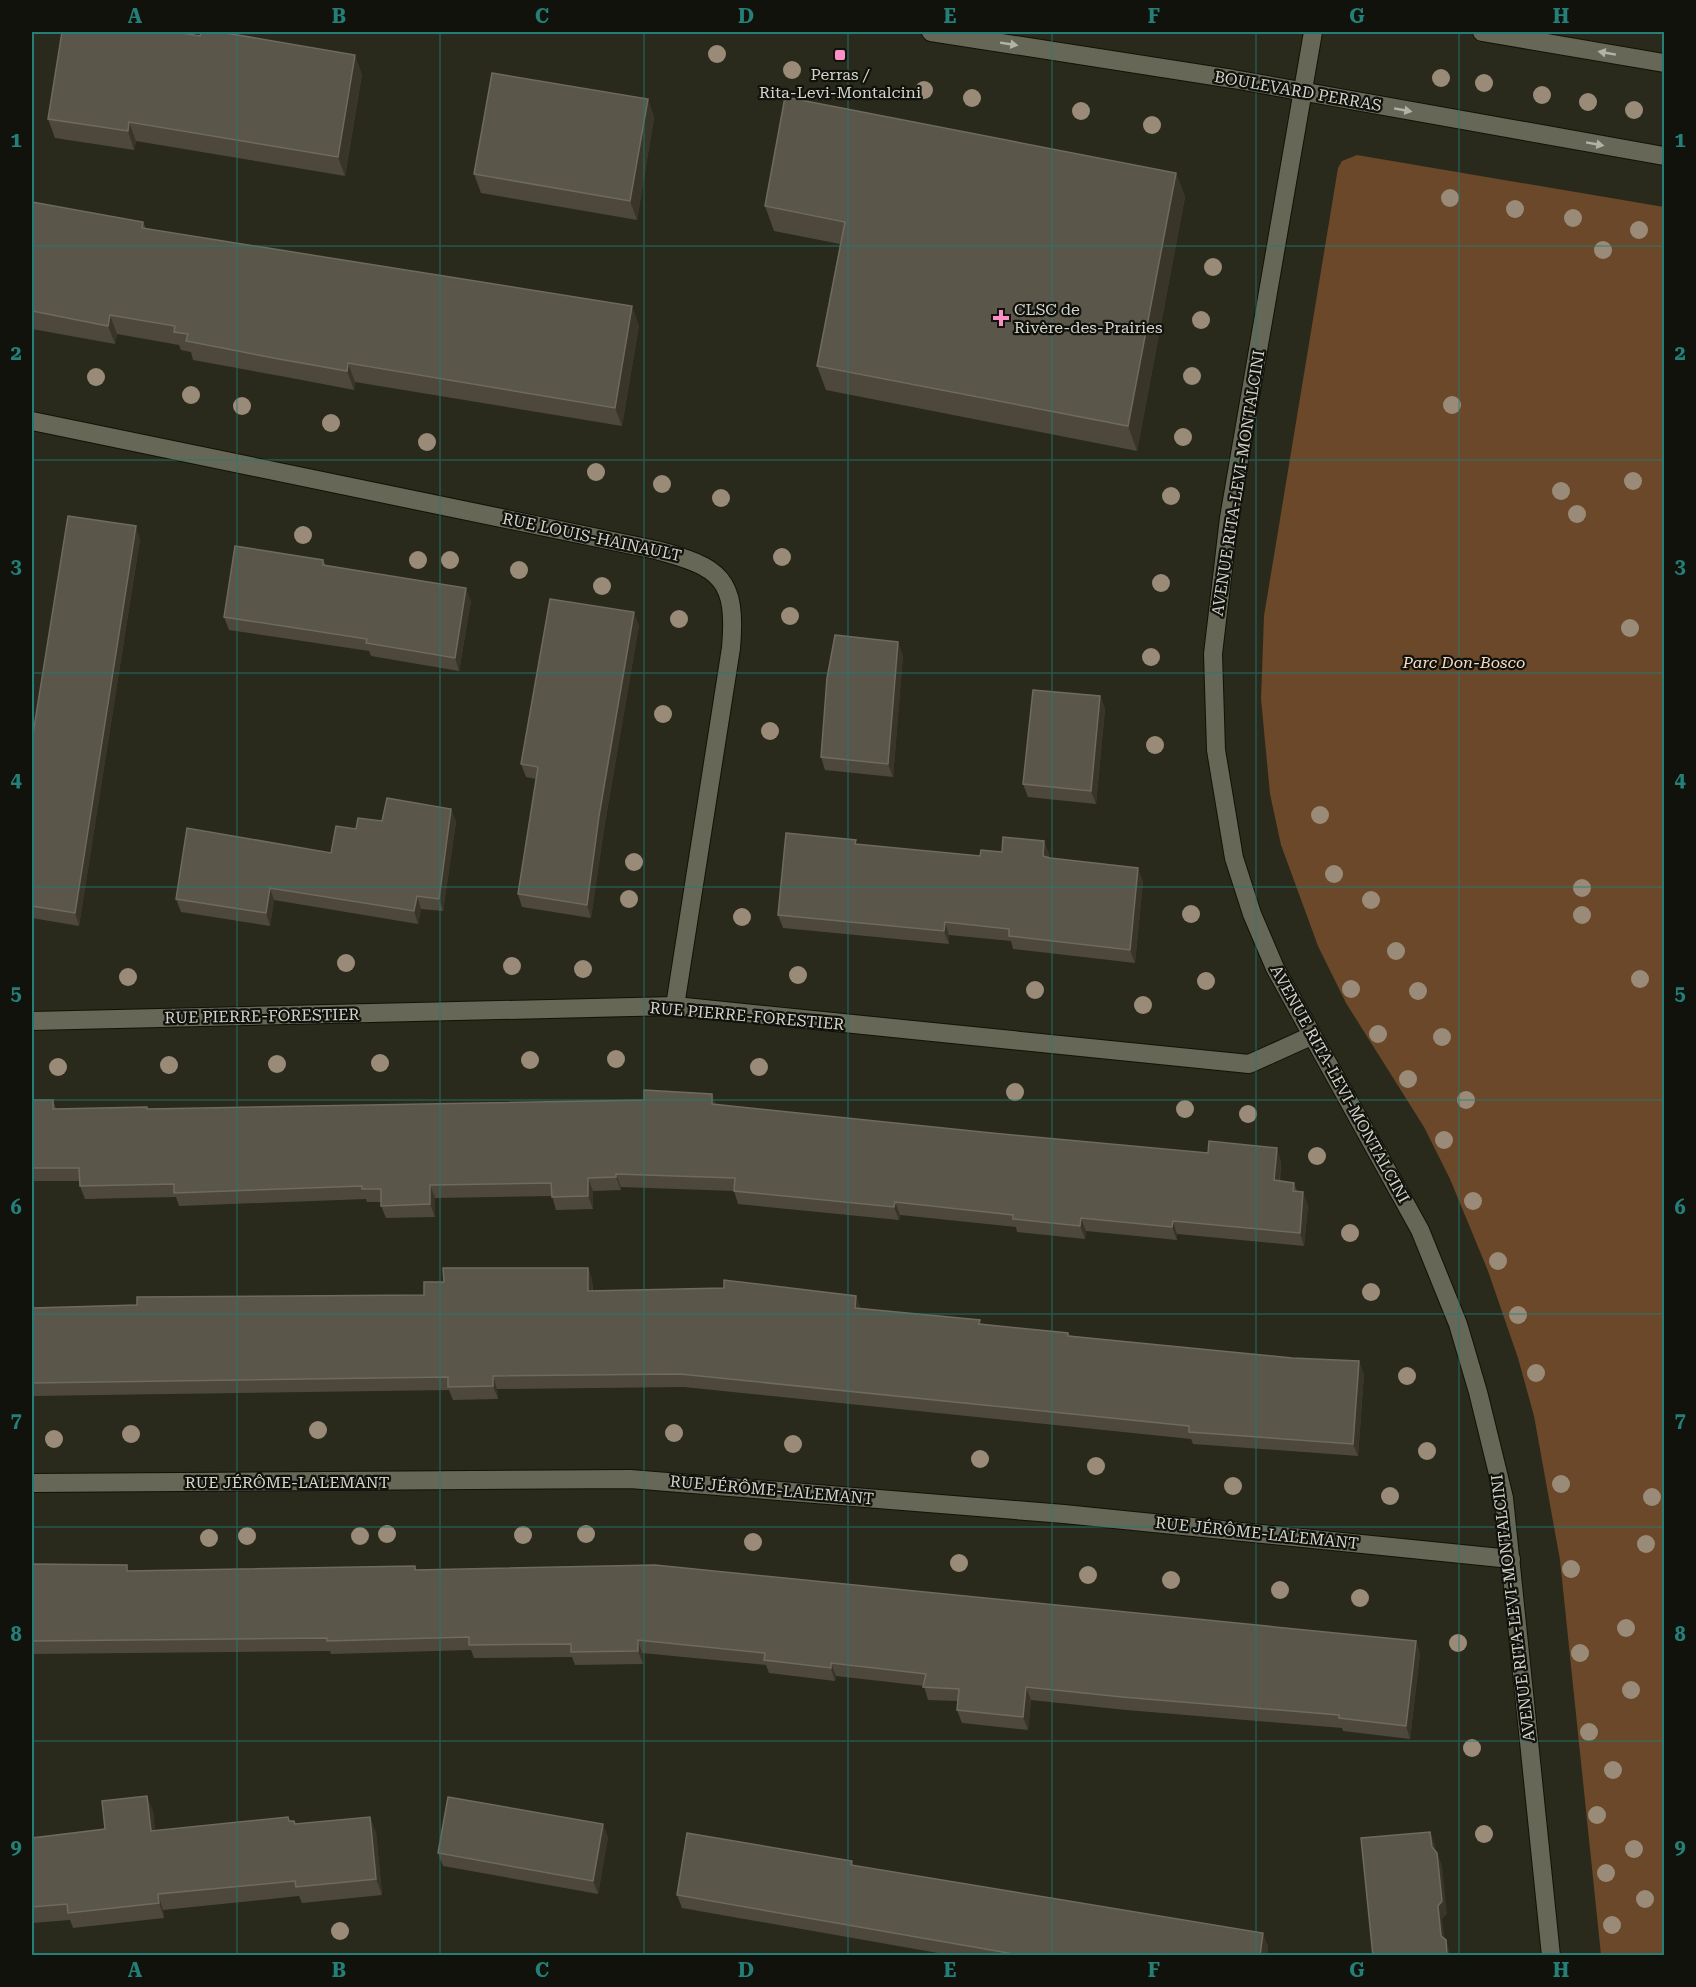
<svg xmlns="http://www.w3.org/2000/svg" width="1696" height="1987" font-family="'Roboto Serif',serif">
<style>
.green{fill:#6a4829}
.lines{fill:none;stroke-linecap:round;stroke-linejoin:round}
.minor-casing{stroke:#121206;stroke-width:20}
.secondary-casing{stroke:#121206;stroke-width:20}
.minor{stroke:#666757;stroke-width:18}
.secondary{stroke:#666757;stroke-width:18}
.tree{fill:#9a8b78}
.wall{fill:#4d483b}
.shaded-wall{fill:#393528}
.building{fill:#5b564a;stroke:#6e6a5e;stroke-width:1.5}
.oneway{fill:#b2b3a8}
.grid{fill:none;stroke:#237f77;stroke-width:1.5;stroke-opacity:0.55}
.poi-dot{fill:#fc8fc3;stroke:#11120c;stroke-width:2}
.labels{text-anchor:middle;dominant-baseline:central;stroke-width:4.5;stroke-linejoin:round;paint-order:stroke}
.poi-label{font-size:16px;fill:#d3d3cb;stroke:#11120c}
.street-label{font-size:16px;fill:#d3d3cb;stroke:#11120c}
.park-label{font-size:16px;font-style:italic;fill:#f6dbc4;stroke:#11120c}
.neatline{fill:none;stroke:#237f77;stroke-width:2}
.grid-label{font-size:20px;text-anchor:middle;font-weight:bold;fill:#237f77}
</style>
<rect width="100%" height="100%" fill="#292a1c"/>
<path class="green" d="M 1357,155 L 1664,207 L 1664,1955 L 1601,1955 L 1560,1560 L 1534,1416 L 1518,1358 L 1488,1271 L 1450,1179 L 1424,1127 L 1346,1003 L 1318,946 L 1281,845 L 1270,794 L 1261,699 L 1264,616 L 1338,168 L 1342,161 Z"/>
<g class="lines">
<defs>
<g id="minor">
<path d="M 1313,32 L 1229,518 L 1213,654 L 1216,750 L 1234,858 L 1252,914 L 1275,968 L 1420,1230 L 1458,1324 L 1478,1392 L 1504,1498 L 1551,1956"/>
<path d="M 32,421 L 656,550 C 721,567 737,579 731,648 L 675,1006"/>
<path d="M 32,1021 L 675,1006 L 1249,1064 L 1311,1036"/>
<path d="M 32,1483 L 630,1479 L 1064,1514 L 1511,1559"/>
</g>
<g id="secondary">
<path d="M 931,32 L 1233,79 L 1664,156"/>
<path d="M 1482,32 L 1664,63"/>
</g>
</defs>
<use href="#minor" class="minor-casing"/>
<use href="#secondary" class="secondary-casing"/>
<use href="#minor" class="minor"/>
<use href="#secondary" class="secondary"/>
</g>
<g class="tree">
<circle cx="717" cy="54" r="9"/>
<circle cx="792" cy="70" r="9"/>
<circle cx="1441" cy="78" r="9"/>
<circle cx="1484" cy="83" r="9"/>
<circle cx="924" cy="90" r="9"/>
<circle cx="1542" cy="95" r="9"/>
<circle cx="972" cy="98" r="9"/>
<circle cx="1588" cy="102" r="9"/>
<circle cx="1634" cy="110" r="9"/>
<circle cx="1081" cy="111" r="9"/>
<circle cx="1152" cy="125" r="9"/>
<circle cx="1450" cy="198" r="9"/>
<circle cx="1515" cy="209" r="9"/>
<circle cx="1573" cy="218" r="9"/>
<circle cx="1639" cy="230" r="9"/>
<circle cx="1603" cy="250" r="9"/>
<circle cx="1213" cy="267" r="9"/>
<circle cx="1201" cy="320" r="9"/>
<circle cx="1192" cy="376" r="9"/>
<circle cx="96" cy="377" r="9"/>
<circle cx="191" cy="395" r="9"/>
<circle cx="1452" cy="405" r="9"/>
<circle cx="242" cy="406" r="9"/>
<circle cx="331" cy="423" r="9"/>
<circle cx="1183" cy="437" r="9"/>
<circle cx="427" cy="442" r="9"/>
<circle cx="596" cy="472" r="9"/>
<circle cx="1633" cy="481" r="9"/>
<circle cx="662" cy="484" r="9"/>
<circle cx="1561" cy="491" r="9"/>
<circle cx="1171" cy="496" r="9"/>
<circle cx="721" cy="498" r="9"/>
<circle cx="1577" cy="514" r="9"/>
<circle cx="303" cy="535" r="9"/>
<circle cx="782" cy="557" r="9"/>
<circle cx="418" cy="560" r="9"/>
<circle cx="450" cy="560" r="9"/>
<circle cx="519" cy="570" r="9"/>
<circle cx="1161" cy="583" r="9"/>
<circle cx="602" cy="586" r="9"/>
<circle cx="790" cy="616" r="9"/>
<circle cx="679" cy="619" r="9"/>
<circle cx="1630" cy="628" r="9"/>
<circle cx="1151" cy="657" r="9"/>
<circle cx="663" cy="714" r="9"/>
<circle cx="770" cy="731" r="9"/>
<circle cx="1155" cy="745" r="9"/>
<circle cx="1320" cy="815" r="9"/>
<circle cx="634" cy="862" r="9"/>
<circle cx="1334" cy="874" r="9"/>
<circle cx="1582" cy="888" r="9"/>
<circle cx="629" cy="899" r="9"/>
<circle cx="1371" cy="900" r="9"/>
<circle cx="1191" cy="914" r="9"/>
<circle cx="1582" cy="915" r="9"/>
<circle cx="742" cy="917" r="9"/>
<circle cx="1396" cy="951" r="9"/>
<circle cx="346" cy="963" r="9"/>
<circle cx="512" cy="966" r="9"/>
<circle cx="583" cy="969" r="9"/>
<circle cx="798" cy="975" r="9"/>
<circle cx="128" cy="977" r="9"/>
<circle cx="1640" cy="979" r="9"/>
<circle cx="1206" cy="981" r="9"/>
<circle cx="1351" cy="989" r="9"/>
<circle cx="1035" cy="990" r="9"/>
<circle cx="1418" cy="991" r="9"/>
<circle cx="1143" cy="1005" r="9"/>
<circle cx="1378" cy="1034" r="9"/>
<circle cx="1442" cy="1037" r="9"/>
<circle cx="616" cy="1059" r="9"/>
<circle cx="530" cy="1060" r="9"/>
<circle cx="380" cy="1063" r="9"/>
<circle cx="277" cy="1064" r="9"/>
<circle cx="169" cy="1065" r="9"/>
<circle cx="58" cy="1067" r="9"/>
<circle cx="759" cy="1067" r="9"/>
<circle cx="1408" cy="1079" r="9"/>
<circle cx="1015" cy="1092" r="9"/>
<circle cx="1466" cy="1100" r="9"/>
<circle cx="1185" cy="1109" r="9"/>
<circle cx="1248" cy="1114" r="9"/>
<circle cx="1444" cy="1140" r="9"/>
<circle cx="1317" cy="1156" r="9"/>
<circle cx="1473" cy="1201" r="9"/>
<circle cx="1350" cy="1233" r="9"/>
<circle cx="1498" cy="1261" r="9"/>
<circle cx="1371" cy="1292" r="9"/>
<circle cx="1518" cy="1315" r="9"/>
<circle cx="1536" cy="1373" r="9"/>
<circle cx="1407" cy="1376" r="9"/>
<circle cx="318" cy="1430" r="9"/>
<circle cx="674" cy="1433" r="9"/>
<circle cx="131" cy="1434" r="9"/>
<circle cx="54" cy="1439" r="9"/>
<circle cx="793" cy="1444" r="9"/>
<circle cx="1427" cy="1451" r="9"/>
<circle cx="980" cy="1459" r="9"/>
<circle cx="1096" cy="1466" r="9"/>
<circle cx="1561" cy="1484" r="9"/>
<circle cx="1233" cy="1486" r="9"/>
<circle cx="1390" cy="1496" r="9"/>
<circle cx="1652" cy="1497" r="9"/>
<circle cx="387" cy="1534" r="9"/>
<circle cx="586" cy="1534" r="9"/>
<circle cx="523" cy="1535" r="9"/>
<circle cx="247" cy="1536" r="9"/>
<circle cx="360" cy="1536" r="9"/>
<circle cx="209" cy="1538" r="9"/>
<circle cx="753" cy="1542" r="9"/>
<circle cx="1646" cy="1544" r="9"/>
<circle cx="959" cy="1563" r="9"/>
<circle cx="1571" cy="1569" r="9"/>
<circle cx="1088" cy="1575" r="9"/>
<circle cx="1171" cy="1580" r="9"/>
<circle cx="1280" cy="1590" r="9"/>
<circle cx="1360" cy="1598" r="9"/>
<circle cx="1626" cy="1628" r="9"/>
<circle cx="1458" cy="1643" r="9"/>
<circle cx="1580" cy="1653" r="9"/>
<circle cx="1631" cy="1690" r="9"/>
<circle cx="1589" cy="1732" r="9"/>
<circle cx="1472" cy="1748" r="9"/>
<circle cx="1613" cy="1770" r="9"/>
<circle cx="1597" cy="1815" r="9"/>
<circle cx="1484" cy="1834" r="9"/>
<circle cx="1634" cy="1849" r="9"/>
<circle cx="1606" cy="1873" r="9"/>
<circle cx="1645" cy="1899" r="9"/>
<circle cx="1612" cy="1925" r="9"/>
<circle cx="340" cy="1931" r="9"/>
</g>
<g class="wall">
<path d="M 362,74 L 345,176 L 136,141 L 134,150 L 55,138 L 48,119 Z"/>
<path d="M 648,99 L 654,118 L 637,220 L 481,193 L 474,174 Z"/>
<path d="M 1176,173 L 1185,197 L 1137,451 L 826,390 L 817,366 L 840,244 L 774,231 L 765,206 Z"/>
<path d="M 32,202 L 143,222 L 146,229 L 639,325 L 622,426 L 355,382 L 354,390 L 286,377 L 193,360 L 191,352 L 181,350 L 179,345 L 117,334 L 115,344 L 32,329 Z"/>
<path d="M 140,539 L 79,926 L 32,918 L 32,740 Z"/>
<path d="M 323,560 L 326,566 L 471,601 L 459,671 L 371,656 L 369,651 L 229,630 L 224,617 Z"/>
<path d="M 639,625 L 604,829 L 591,918 L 522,907 L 518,894 L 536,779 L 526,777 L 521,764 Z"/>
<path d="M 903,655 L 893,777 L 825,770 L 821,757 Z"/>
<path d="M 1100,696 L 1105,709 L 1096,804 L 1028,797 L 1023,784 Z"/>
<path d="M 451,809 L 456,822 L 443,911 L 421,909 L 418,924 L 274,900 L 270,926 L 181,912 L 176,899 L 331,853 L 356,829 L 382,821 Z"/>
<path d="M 857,844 L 980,856 L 1002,852 L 1049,853 L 1049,858 L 1143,881 L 1135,963 L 1013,949 L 1011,941 L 949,935 L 949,944 L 783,928 L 778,915 Z"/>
<path d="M 32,1100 L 53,1100 L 56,1109 L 147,1107 L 147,1109 L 716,1105 L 992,1133 L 1281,1161 L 1280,1181 L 1294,1183 L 1297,1191 L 1308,1205 L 1304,1246 L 1177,1234 L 1177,1240 L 1086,1231 L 1085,1239 L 1017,1232 L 1016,1227 L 900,1215 L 899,1220 L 738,1204 L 734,1191 L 621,1187 L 621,1190 L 593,1191 L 593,1209 L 556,1210 L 552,1196 L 435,1198 L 435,1217 L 386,1218 L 381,1206 L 381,1202 L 367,1202 L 366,1199 L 179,1206 L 176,1197 L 85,1199 L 80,1186 L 80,1181 L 32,1181 Z"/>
<path d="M 588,1268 L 592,1280 L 593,1291 L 861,1308 L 1364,1374 L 1358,1456 L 1193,1444 L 1191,1439 L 684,1387 L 497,1389 L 498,1399 L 453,1400 L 449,1390 L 32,1396 L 32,1308 L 424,1295 L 444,1282 Z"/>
<path d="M 32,1564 L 130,1571 L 415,1566 L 416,1570 L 1416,1641 L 1420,1654 L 1410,1739 L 1343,1731 L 1342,1728 L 1126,1710 L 1031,1700 L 1028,1730 L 962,1723 L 957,1710 L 958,1701 L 928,1700 L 924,1686 L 836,1676 L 835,1681 L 769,1673 L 766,1665 L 642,1653 L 643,1664 L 575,1665 L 572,1657 L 474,1658 L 471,1650 L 331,1654 L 330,1651 L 32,1654 Z"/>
<path d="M 153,1811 L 155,1831 L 290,1821 L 296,1824 L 376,1832 L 382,1895 L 302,1903 L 299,1896 L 163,1910 L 164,1918 L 73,1928 L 70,1920 L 32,1923 L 32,1838 L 105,1829 Z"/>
<path d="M 608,1837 L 598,1894 L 443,1866 L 438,1853 Z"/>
<path d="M 852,1861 L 853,1866 L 1268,1946 L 1267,1956 L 955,1956 L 682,1908 L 677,1895 Z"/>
</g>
<g class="shaded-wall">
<path d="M 355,55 L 362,74 L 345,176 L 338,157 Z"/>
<path d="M 648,99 L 654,118 L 637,220 L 630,201 Z"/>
<path d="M 129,122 L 136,141 L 134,150 L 128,131 Z"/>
<path d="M 1176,173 L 1185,197 L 1137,451 L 1128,426 Z"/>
<path d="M 632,306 L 639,325 L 622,426 L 615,408 Z"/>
<path d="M 110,315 L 117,334 L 115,344 L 108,326 Z"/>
<path d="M 348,363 L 355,382 L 354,390 L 347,371 Z"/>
<path d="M 136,526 L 140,539 L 79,926 L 75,913 Z"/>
<path d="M 466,588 L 471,601 L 459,671 L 455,658 Z"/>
<path d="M 634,612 L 639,625 L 604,829 L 591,918 L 587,905 L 599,816 Z"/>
<path d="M 898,642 L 903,655 L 893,777 L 888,764 Z"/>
<path d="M 1100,696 L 1105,709 L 1096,804 L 1091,791 Z"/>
<path d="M 451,809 L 456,822 L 443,911 L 439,899 Z"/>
<path d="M 1044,841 L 1049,853 L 1047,869 L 1043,856 Z"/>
<path d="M 1138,868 L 1143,881 L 1135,963 L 1130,950 Z"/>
<path d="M 270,888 L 274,900 L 270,926 L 266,913 Z"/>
<path d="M 417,896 L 421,909 L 418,924 L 414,911 Z"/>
<path d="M 945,922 L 949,935 L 949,944 L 944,931 Z"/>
<path d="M 712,1094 L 717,1106 L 712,1104 Z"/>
<path d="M 1277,1148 L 1281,1161 L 1278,1193 L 1274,1180 Z"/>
<path d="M 616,1174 L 621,1187 L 621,1190 L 616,1177 Z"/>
<path d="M 588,1178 L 593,1191 L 593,1209 L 588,1196 Z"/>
<path d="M 430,1185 L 435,1198 L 435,1217 L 430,1204 Z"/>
<path d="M 1303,1192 L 1308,1205 L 1304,1246 L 1300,1233 Z"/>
<path d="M 895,1202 L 900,1215 L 899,1220 L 894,1207 Z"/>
<path d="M 1081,1218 L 1086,1231 L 1085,1239 L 1080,1226 Z"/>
<path d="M 1173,1221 L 1177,1234 L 1177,1240 L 1172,1227 Z"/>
<path d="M 588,1268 L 592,1280 L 593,1304 L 588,1291 Z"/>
<path d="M 856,1296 L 861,1309 L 855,1308 Z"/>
<path d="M 1359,1361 L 1364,1374 L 1358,1456 L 1353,1444 Z"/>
<path d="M 493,1376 L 497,1389 L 498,1399 L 493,1386 Z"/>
<path d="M 638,1640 L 642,1653 L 643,1664 L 638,1651 Z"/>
<path d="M 1416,1641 L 1420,1654 L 1410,1739 L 1406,1726 Z"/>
<path d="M 831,1663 L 836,1676 L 835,1681 L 831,1668 Z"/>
<path d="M 1026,1687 L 1031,1700 L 1028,1730 L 1023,1717 Z"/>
<path d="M 147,1796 L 153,1811 L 157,1846 L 151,1831 Z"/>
<path d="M 370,1817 L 376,1832 L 382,1895 L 376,1879 Z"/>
<path d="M 603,1824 L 608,1837 L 598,1894 L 593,1881 Z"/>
<path d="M 1430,1832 L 1435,1845 L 1437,1860 L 1432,1847 Z"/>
<path d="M 1437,1853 L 1442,1865 L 1447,1914 L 1442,1919 L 1446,1949 L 1441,1936 L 1438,1906 Z"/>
<path d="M 158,1894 L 163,1910 L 164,1918 L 159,1903 Z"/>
<path d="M 1263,1933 L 1268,1946 L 1267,1956 L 1260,1956 Z"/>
<path d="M 1446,1940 L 1450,1953 L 1451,1956 L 1447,1956 Z"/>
</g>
<g class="building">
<path d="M 62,32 L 176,32 L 200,36 L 201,32 L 220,32 L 355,55 L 338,157 L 129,122 L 128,131 L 48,119 Z"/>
<path d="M 492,73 L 648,99 L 630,201 L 474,174 Z"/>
<path d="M 785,97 L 1176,173 L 1128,426 L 817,366 L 845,222 L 765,206 Z"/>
<path d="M 32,202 L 143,222 L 142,228 L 632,306 L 615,408 L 348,363 L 347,371 L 279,359 L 186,341 L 188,334 L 174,332 L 175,326 L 110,315 L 108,326 L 32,311 Z"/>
<path d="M 68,516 L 136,526 L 75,913 L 32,906 L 32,740 Z"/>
<path d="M 235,546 L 323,560 L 323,565 L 466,588 L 455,658 L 366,643 L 367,639 L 224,617 Z"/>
<path d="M 550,599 L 634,612 L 599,816 L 587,905 L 518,894 L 538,767 L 521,764 Z"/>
<path d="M 835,635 L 898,642 L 888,764 L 821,757 L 827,678 Z"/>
<path d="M 1033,690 L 1100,696 L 1091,791 L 1023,784 Z"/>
<path d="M 387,798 L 451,809 L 439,899 L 417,896 L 414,911 L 270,888 L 266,913 L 176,899 L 187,828 L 331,853 L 336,826 L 356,829 L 358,818 L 382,821 Z"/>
<path d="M 786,833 L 856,840 L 855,844 L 980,856 L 981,850 L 1002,852 L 1003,837 L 1044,841 L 1043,856 L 1050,858 L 1138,868 L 1130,950 L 1009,936 L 1009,929 L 945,922 L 944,931 L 778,915 Z"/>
<path d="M 644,1090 L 712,1094 L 712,1104 L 992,1133 L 1208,1153 L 1209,1141 L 1277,1148 L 1274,1180 L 1294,1183 L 1293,1191 L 1303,1192 L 1300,1233 L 1173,1221 L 1172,1227 L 1081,1218 L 1080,1226 L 1013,1219 L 1013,1215 L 895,1202 L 894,1207 L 734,1191 L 735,1178 L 616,1174 L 616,1177 L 588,1178 L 588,1196 L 552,1197 L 551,1183 L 430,1185 L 430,1204 L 381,1206 L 381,1189 L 362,1189 L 362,1186 L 174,1193 L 174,1184 L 80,1186 L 79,1168 L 32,1168 L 32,1100 L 53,1100 L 53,1109 L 147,1107 L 147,1109 L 644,1100 Z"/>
<path d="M 443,1268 L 588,1268 L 588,1291 L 724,1288 L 724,1280 L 856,1296 L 855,1308 L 980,1320 L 979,1324 L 1068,1333 L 1068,1336 L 1292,1358 L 1359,1361 L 1353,1444 L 1189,1432 L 1189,1426 L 680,1374 L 493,1376 L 493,1386 L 448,1387 L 448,1377 L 32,1383 L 32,1308 L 137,1305 L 137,1297 L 424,1295 L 424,1282 L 444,1282 Z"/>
<path d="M 32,1564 L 127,1565 L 127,1571 L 415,1566 L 415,1570 L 655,1565 L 1416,1641 L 1406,1726 L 1339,1718 L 1339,1715 L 1122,1697 L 1026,1687 L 1023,1717 L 957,1710 L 959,1689 L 923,1687 L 926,1674 L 831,1663 L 831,1668 L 764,1660 L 765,1653 L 638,1640 L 638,1651 L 571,1652 L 571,1644 L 469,1645 L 469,1637 L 327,1641 L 327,1638 L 32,1641 Z"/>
<path d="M 147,1796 L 151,1831 L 288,1817 L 289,1821 L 294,1821 L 295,1824 L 370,1817 L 376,1879 L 296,1887 L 295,1881 L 158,1894 L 159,1903 L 68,1913 L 67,1904 L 32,1907 L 32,1838 L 105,1829 L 102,1801 Z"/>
<path d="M 448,1797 L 603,1824 L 593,1881 L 438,1853 Z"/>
<path d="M 1430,1832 L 1432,1847 L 1437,1853 L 1442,1901 L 1438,1906 L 1441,1936 L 1446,1940 L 1447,1956 L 1373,1956 L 1361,1838 Z"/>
<path d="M 687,1833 L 852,1861 L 851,1865 L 1263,1933 L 1260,1956 L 1025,1956 L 677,1895 Z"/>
</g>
<defs><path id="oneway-solid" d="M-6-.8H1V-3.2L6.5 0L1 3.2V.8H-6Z" transform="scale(1.5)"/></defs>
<g class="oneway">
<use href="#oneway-solid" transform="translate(1009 44) rotate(9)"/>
<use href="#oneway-solid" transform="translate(1607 53) rotate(-170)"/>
<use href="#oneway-solid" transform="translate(1403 110) rotate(10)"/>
<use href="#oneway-solid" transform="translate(1595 144) rotate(10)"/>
</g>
<path class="grid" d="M 237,32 L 237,1956M 440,32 L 440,1956M 644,32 L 644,1956M 848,32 L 848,1956M 1052,32 L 1052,1956M 1256,32 L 1256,1956M 1459,32 L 1459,1956M 32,246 L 1664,246M 32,460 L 1664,460M 32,673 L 1664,673M 32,887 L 1664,887M 32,1100 L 1664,1100M 32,1314 L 1664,1314M 32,1527 L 1664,1527M 32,1741 L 1664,1741"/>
<g class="poi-dot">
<rect x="834" y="49" width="12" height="12" rx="3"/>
<path d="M998 309h6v6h6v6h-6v6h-6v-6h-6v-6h6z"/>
</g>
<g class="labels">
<g class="poi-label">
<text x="840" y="74">Perras /<tspan x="840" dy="18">Rita-Levi-Montalcini</tspan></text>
<text x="1014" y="309" text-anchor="start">CLSC de<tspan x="1014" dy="18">Rivère-des-Prairies</tspan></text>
</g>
<g class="street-label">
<text transform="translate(1298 91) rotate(10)">BOULEVARD PERRAS</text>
<text transform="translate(1238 483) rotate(-81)">AVENUE RITA-LEVI-MONTALCINI</text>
<text transform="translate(592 537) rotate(12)">RUE LOUIS-HAINAULT</text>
<text transform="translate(262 1016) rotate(-1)">RUE PIERRE-FORESTIER</text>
<text transform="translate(747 1016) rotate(5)">RUE PIERRE-FORESTIER</text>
<text transform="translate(1340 1084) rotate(61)">AVENUE RITA-LEVI-MONTALCINI</text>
<text x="287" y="1482">RUE JÉRÔME-LALEMANT</text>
<text transform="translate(772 1490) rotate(5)">RUE JÉRÔME-LALEMANT</text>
<text transform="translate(1257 1533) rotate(6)">RUE JÉRÔME-LALEMANT</text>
<text transform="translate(1513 1608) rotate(-97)">AVENUE RITA-LEVI-MONTALCINI</text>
</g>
<g class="park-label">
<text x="1464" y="662">Parc Don-Bosco</text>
</g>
</g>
<rect width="1696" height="1987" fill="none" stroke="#11120c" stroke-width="66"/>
<rect x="33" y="33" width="1630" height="1921" class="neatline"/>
<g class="grid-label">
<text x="135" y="23">A</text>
<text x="339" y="23">B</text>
<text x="542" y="23">C</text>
<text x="746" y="23">D</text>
<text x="950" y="23">E</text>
<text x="1154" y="23">F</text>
<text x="1357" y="23">G</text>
<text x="1561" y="23">H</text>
<text x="16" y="147">1</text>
<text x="1680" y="147">1</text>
<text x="16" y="360">2</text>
<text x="1680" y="360">2</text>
<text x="16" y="573">3</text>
<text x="1680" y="573">3</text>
<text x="16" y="787">4</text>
<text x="1680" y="787">4</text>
<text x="16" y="1000">5</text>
<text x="1680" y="1000">5</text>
<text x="16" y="1214">6</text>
<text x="1680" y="1214">6</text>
<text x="16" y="1427">7</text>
<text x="1680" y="1427">7</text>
<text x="16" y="1641">8</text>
<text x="1680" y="1641">8</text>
<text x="16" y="1854">9</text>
<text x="1680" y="1854">9</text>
<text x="135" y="1977">A</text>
<text x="339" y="1977">B</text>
<text x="542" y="1977">C</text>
<text x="746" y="1977">D</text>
<text x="950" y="1977">E</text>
<text x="1154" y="1977">F</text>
<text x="1357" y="1977">G</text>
<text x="1561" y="1977">H</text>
</g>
</svg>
